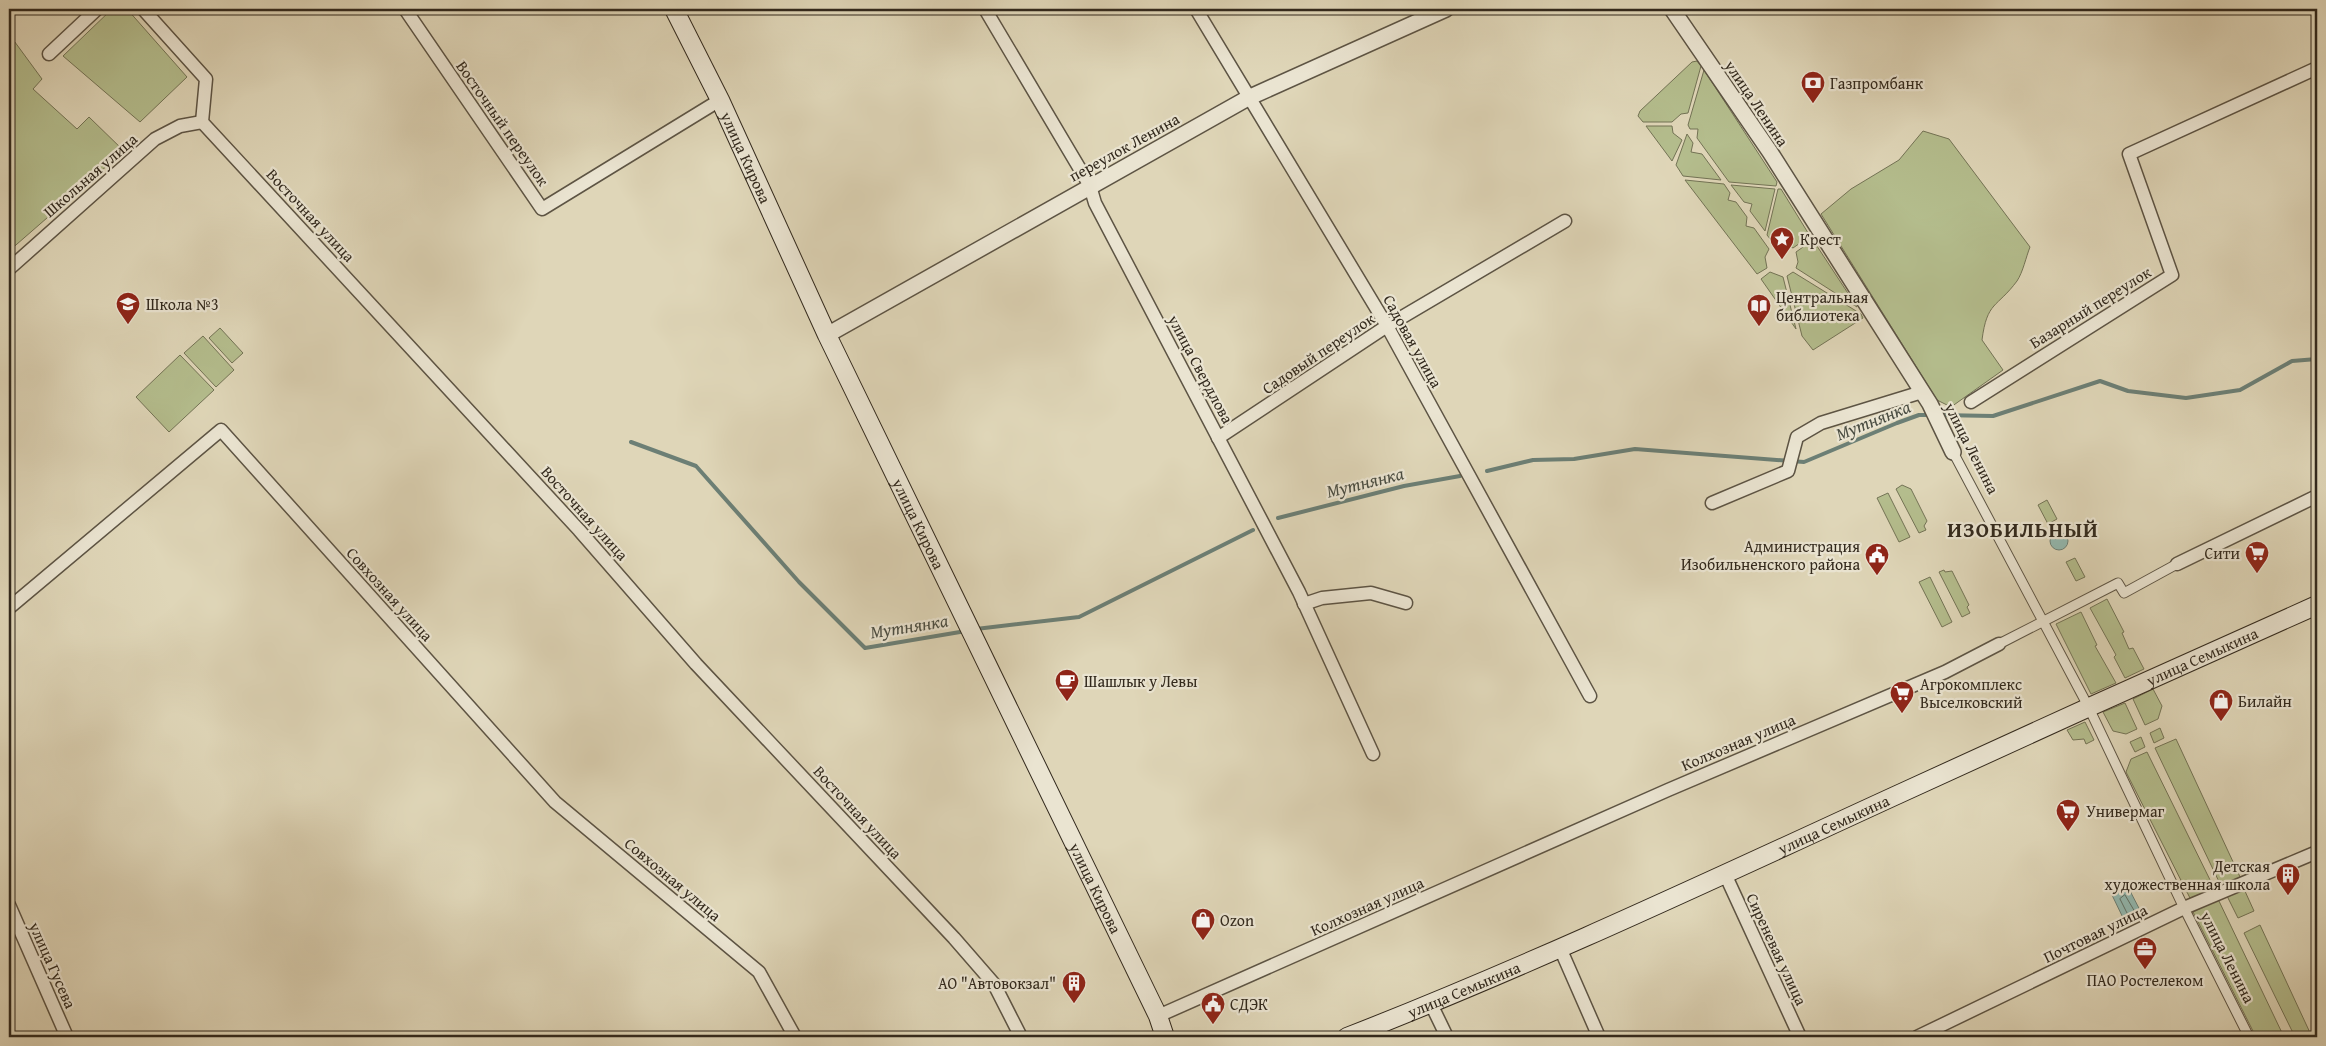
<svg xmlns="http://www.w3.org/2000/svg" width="2326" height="1046" font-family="'Gentium Book Plus',serif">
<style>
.green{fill:#b4bd8d;stroke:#737355}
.water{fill:#93b9b0;stroke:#6c7f75}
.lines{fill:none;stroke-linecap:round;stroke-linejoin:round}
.shore{stroke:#627166;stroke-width:1}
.stream{stroke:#6c7f75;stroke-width:4}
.pedestrian-casing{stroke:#5d5444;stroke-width:11}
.minor-casing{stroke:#5d5444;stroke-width:15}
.tertiary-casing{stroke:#5d5444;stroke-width:18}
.secondary-casing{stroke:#32291d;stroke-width:20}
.pedestrian{stroke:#eae4d1;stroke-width:9}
.minor{stroke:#eae4d1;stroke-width:12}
.tertiary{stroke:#eae4d1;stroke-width:15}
.secondary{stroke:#eae4d1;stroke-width:18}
.labels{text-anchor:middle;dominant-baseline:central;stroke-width:4.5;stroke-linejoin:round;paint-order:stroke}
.poi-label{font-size:16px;fill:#32291d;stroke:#eae4d1;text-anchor:start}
.street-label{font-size:16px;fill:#32291d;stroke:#eae4d1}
.water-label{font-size:18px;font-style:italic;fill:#4a4d42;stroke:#eae4d1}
.district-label{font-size:21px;font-weight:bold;letter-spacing:1px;fill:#32291d;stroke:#eae4d1}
</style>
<rect width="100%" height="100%" fill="#dfd6b8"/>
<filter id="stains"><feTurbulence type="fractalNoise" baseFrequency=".004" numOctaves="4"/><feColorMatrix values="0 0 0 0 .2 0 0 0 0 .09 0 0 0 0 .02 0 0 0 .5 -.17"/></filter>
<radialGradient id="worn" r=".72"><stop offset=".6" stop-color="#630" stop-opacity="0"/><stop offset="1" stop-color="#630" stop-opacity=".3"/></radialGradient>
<g class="green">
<path d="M 112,9 L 127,9 L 187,77 L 140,122 L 63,56 Z"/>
<path d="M 9,34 L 42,79 L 33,89 L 77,129 L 89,117 L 124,151 L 9,251 Z"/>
<path d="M 1697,61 L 1701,66 L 1688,113 L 1681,114 L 1672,122 L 1643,122 L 1638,116 L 1640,111 L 1692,62 Z"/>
<path d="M 1704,70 L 1777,182 L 1776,186 L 1729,182 L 1697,138 L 1698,129 L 1690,129 L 1688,125 Z"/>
<path d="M 1646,126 L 1672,126 L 1673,133 L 1682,140 L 1672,161 Z"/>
<path d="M 1923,131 L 1949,139 L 2030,247 C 2026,257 2023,272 2017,281 C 1997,308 1987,301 1982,340 L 2003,370 L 1951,407 L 1937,400 L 1821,214 L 1851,189 L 1899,160 Z"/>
<path d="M 1687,134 L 1693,143 L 1691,152 L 1702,154 L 1721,180 L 1683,176 L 1676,165 Z"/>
<path d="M 1685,180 L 1724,184 L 1730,193 L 1728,200 L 1736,202 L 1747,217 L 1746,226 L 1754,228 L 1769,249 L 1765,257 L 1767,268 L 1757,274 Z"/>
<path d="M 1731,185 L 1775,189 L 1765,231 L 1750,211 L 1752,204 L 1744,202 Z"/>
<path d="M 1778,189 L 1781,189 L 1810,236 L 1793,248 L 1785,244 L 1775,245 L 1767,235 Z"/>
<path d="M 1813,240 L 1857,307 L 1796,268 L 1798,262 L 1796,252 Z"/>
<path d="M 1770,272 L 1783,277 L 1796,329 L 1761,279 Z"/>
<path d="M 1793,272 L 1861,314 L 1863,318 L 1813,350 L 1802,336 L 1787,276 Z"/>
<path d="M 220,328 L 243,353 L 232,363 L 209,338 Z"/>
<path d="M 203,336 L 234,370 L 216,387 L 184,353 Z"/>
<path d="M 180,355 L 214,390 L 169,432 L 136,397 Z"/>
<path d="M 1902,485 L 1911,489 L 1927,521 L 1924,526 L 1926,530 L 1919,533 L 1896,489 Z"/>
<path d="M 1888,493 L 1910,537 L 1899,542 L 1877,498 Z"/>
<path d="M 2047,500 L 2057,519 L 2048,524 L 2038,505 Z"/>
<path d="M 2075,558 L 2085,577 L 2076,581 L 2066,562 Z"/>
<path d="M 1944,570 L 1945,572 L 1952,571 L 1969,605 L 1967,607 L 1970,613 L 1962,617 L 1939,572 Z"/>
<path d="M 1930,577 L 1952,622 L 1942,627 L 1919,582 Z"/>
<path d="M 2107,599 L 2124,632 L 2122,633 L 2129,649 L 2133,648 L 2144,669 L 2125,678 L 2114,657 L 2116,655 L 2090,608 Z"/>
<path d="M 2081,612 L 2097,645 L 2095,646 L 2116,683 L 2091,694 L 2056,624 Z"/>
<path d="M 2153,689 L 2162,706 L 2158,719 L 2145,725 L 2133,699 Z"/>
<path d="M 2125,703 L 2137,729 L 2126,734 L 2113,731 L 2103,712 Z"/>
<path d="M 2085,722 L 2094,740 L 2086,744 L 2084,739 L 2073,740 L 2067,730 Z"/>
<path d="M 2160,728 L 2164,738 L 2154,743 L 2150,733 Z"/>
<path d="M 2141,737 L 2145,747 L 2135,752 L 2130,742 Z"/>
<path d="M 2176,739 L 2241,879 L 2222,888 L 2155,748 Z"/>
<path d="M 2147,752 L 2215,890 L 2191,900 L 2126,772 L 2131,759 Z"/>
<path d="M 2244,889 L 2254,911 L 2238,918 L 2227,896 Z"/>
<path d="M 2218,899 L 2284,1037 L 2256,1037 L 2193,912 Z"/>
<path d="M 2260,925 L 2312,1037 L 2295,1037 L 2244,933 Z"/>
</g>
<g class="water">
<circle cx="2059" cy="541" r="9"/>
<path d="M 2128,887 L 2143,916 L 2126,924 L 2112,895 Z"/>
</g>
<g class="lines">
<path class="shore" d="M 2125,895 L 2135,912 L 2130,916 L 2128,915 L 2120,899 Z"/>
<g class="stream">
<path d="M 1939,415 L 1993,416 L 2100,381 L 2128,391 L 2186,398 L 2240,390 L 2292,361 L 2317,359"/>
<path d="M 631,442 L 696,466 L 799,582 L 865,648 L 966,631"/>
<path d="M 1487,471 L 1533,460 L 1574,459 L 1635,449 L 1804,462 L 1897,423 L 1919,415 L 1930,415"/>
<path d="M 1278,518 L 1404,486 L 1460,476"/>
<path d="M 976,629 L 1079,617 L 1253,530"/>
</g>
<defs>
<g id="pedestrian">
<path d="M 1953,452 L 2088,706 L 2184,908 L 2249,1037"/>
<path d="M 1999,644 L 2118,583 L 2124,593 L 2177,564"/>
</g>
<g id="minor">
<path d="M 143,9 L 206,79 L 202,122 L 579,530 L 696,664 L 954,938 L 994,984 L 1021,1037"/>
<path d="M 405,9 L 542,209 L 720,100"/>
<path d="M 985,9 L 1090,186 L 1095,203 L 1299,592 L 1373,754"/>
<path d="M 1196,9 L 1387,326 L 1590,696"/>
<path d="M 49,54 L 97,9"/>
<path d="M 9,269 L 155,139 L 180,126 L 202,122"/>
<path d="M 1971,402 L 2172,275 L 2129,154 L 2317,68"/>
<path d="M 1218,438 L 1387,326 L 1565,221"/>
<path d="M 1712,503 L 1788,471 L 1797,437 L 1821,423 L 1922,392"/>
<path d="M 2177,564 L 2317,496"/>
<path d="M 1304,604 L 1322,598 L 1371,593 L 1406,603"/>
<path d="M 9,608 L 221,430 L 555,802 L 759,972 L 795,1037"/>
<path d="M 1725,874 L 1800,1037"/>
<path d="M 9,905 L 67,1037"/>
<path d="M 1560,948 L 1599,1037"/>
<path d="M 1431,1004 L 1447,1037"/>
<path d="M 1158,1016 L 1668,790 L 1945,672 L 1999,644"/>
<path d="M 1917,1037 L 2184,908 L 2317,852"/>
</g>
<g id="tertiary">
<path d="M 1672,9 L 1770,152 L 1930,404 L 1953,452"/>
<path d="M 827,335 L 1248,98 L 1446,9"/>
</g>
<g id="secondary">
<path id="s1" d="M 674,9 L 720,100 L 827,335 L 1158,1016 L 1165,1037"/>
<path id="s2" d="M 1347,1037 C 1534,964 1716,878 1899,794 C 2038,730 2177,667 2317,605"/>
</g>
</defs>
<use href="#pedestrian" class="pedestrian-casing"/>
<use href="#minor" class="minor-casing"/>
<use href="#tertiary" class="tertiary-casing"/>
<use href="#secondary" class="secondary-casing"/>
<use href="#pedestrian" class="pedestrian"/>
<use href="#minor" class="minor"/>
<use href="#tertiary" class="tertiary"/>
<use href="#secondary" class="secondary"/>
</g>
<defs>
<symbol id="bank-pin" viewBox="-11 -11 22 30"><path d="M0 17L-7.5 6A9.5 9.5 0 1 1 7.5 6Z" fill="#8f2418" stroke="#eae4d1"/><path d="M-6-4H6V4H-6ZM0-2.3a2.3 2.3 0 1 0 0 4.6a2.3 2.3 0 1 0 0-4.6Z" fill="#fff"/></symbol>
<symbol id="sight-pin" viewBox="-11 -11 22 30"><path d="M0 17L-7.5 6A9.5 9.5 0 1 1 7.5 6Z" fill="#8f2418" stroke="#eae4d1"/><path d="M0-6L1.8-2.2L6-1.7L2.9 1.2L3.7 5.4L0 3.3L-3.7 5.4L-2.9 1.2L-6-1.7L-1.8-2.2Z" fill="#fff"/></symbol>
<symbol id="school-pin" viewBox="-11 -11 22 30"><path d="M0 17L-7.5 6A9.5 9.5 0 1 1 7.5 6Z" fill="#8f2418" stroke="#eae4d1"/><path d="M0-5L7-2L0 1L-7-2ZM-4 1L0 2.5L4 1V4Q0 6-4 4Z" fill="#fff"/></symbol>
<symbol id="library-pin" viewBox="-11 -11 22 30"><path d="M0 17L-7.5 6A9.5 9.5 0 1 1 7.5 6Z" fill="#8f2418" stroke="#eae4d1"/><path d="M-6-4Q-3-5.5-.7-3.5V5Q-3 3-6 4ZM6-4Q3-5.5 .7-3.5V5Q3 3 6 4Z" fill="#fff"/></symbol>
<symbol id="supermarket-pin" viewBox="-11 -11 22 30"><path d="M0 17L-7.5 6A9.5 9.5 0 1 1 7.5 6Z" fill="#8f2418" stroke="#eae4d1"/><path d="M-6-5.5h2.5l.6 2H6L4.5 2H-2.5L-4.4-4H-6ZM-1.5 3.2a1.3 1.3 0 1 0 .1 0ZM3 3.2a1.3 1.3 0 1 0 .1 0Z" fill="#fff"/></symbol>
<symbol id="civic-pin" viewBox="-11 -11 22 30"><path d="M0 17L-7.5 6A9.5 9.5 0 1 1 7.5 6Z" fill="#8f2418" stroke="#eae4d1"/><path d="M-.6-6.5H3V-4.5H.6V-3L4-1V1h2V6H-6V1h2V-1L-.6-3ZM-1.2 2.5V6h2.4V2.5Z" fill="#fff"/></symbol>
<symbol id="cafe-pin" viewBox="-11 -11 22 30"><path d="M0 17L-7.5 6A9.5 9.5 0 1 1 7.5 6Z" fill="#8f2418" stroke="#eae4d1"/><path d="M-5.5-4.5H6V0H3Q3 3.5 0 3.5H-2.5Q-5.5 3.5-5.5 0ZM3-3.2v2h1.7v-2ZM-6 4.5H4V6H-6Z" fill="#fff"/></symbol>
<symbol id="shop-pin" viewBox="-11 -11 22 30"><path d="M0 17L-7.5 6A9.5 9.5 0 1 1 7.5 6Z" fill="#8f2418" stroke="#eae4d1"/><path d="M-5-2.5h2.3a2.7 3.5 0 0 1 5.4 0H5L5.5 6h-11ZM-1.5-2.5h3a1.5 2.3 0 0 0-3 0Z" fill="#fff"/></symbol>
<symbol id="building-pin" viewBox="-11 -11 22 30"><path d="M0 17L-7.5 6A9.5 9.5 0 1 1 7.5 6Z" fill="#8f2418" stroke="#eae4d1"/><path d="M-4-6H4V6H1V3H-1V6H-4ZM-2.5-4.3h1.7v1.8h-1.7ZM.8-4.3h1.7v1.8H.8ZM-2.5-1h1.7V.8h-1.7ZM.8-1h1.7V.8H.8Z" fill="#fff"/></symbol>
<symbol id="office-pin" viewBox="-11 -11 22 30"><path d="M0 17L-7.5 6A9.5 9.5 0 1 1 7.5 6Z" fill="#8f2418" stroke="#eae4d1"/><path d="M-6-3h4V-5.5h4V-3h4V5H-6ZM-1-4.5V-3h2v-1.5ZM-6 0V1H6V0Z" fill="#fff"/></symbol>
</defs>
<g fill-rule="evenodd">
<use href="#bank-pin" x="1799" y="69" width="28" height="38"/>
<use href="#sight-pin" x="1768" y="225" width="28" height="38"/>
<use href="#school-pin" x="114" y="290" width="28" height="38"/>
<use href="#library-pin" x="1745" y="292" width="28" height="38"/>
<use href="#supermarket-pin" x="2243" y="539" width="28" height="38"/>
<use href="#civic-pin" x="1863" y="541" width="28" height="38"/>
<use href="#cafe-pin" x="1053" y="667" width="28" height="38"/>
<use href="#supermarket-pin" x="1888" y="679" width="28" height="38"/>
<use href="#shop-pin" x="2207" y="687" width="28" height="38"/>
<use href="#supermarket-pin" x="2054" y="797" width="28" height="38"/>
<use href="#building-pin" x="2274" y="861" width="28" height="38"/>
<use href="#shop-pin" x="1189" y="906" width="28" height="38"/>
<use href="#office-pin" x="2131" y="935" width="28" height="38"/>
<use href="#building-pin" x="1060" y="969" width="28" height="38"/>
<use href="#civic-pin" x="1199" y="990" width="28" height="38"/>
</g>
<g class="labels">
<g class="poi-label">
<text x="1830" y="83">Газпромбанк</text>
<text x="1800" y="239">Крест</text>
<text x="1776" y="297">Центральная<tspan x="1776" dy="18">библиотека</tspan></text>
<text x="146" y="304">Школа №3</text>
<text x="1860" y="546" text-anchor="end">Администрация<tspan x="1860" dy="18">Изобильненского района</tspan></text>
<text x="2240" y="553" text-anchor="end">Сити</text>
<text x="1084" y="681">Шашлык у Левы</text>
<text x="1920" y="684">Агрокомплекс<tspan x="1920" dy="18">Выселковский</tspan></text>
<text x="2238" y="701">Билайн</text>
<text x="2086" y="811">Универмаг</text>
<text x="2270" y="866" text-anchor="end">Детская<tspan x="2270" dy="18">художественная школа</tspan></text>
<text x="1220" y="920">Ozon</text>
<text x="2145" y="980" text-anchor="middle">ПАО Ростелеком</text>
<text x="1056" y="983" text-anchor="end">АО "Автовокзал"</text>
<text x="1230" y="1004">СДЭК</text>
</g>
<g class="street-label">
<text transform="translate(1757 103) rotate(56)">улица Ленина</text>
<text transform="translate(503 123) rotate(55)">Восточный переулок</text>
<text transform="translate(1124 147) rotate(-29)">переулок Ленина</text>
<text stroke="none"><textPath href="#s1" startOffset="165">улица Кирова</textPath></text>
<text transform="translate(90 175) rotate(-41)">Школьная улица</text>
<text transform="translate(311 215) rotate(47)">Восточная улица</text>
<text transform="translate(2090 307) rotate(-32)">Базарный переулок</text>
<text transform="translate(1413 341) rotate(61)">Садовая улица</text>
<text transform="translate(1318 353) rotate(-34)">Садовый переулок</text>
<text transform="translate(1201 369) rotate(62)">улица Свердлова</text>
<text transform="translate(1972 448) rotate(63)">улица Ленина</text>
<text transform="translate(585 513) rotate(48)">Восточная улица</text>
<text stroke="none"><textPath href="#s1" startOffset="570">улица Кирова</textPath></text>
<text transform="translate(390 594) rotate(48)">Совхозная улица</text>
<text stroke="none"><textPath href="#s2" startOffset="936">улица Семыкина</textPath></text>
<text transform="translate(1738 742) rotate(-23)">Колхозная улица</text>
<text transform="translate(858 812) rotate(47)">Восточная улица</text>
<text stroke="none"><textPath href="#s2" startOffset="531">улица Семыкина</textPath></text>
<text transform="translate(673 879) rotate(40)">Совхозная улица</text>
<text stroke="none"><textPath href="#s1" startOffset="975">улица Кирова</textPath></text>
<text transform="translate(1367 906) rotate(-24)">Колхозная улица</text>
<text transform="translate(2095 933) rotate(-26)">Почтовая улица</text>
<text transform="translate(1777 949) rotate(65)">Сиреневая улица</text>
<text transform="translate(2228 957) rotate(63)">улица Ленина</text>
<text transform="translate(53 965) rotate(66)">улица Гусева</text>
<text stroke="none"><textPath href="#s2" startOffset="126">улица Семыкина</textPath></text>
</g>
<g class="water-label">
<text transform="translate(1873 420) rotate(-22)">Мутнянка</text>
<text transform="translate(1365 482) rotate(-14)">Мутнянка</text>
<text transform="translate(909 626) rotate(-9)">Мутнянка</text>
</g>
<g class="district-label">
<text x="2023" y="529">ИЗОБИЛЬНЫЙ</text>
</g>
</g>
<rect width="2326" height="1046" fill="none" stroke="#dfd6b8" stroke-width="30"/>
<rect x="10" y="10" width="2306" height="1026" fill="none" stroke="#32291d" stroke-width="2.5"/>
<rect x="15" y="15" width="2296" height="1016" fill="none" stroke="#32291d"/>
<rect width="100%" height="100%" filter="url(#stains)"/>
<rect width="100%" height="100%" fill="url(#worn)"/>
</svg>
